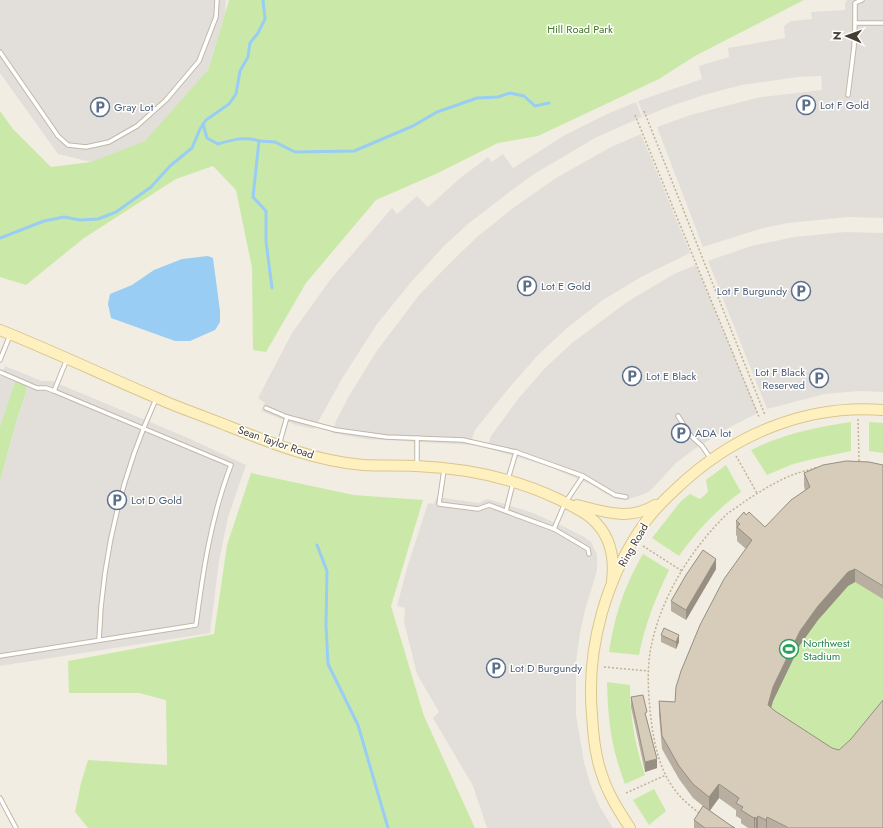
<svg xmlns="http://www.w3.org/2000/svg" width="883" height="828" font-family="Jost,sans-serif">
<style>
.green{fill:#cae9a8}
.parking{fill:#e2dfdb}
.water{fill:#99cdf3}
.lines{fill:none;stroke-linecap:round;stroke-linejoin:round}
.stream{stroke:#99cdf3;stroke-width:3}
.service-casing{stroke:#c1b8a7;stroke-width:5.5}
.secondary-casing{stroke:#d8c690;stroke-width:12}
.path{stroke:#c0b295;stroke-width:1.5;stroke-dasharray:2 2;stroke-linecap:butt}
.service{stroke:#fff;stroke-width:3.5}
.secondary{stroke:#fff1bf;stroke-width:10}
.wall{fill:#b9afa0}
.shaded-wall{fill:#968f82}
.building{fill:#d7ccba;stroke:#968f82}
.labels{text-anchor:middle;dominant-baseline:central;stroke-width:3;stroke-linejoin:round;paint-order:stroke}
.park-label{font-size:11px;fill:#417723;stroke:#fff}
.service-label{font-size:11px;fill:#4e5e75;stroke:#fff;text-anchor:start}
.street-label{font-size:11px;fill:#443d32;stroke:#fff}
.leisure-label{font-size:11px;fill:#27864d;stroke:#fff;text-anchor:start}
</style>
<rect width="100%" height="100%" fill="#f2ede2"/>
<g class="green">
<path d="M 229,0 L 804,0 L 695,56 L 659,79 L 538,136 L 498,143 L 438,173 L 376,200 L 306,283 L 266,352 L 253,350 L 252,268 L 236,190 L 213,166 L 176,179 L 84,238 L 26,285 L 0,277 L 0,111 L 13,129 L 51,167 L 91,162 L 208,70 Z"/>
<path d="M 15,381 L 28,386 L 16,423 L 0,482 L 0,426 Z"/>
<path d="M 851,422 L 851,451 L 813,459 L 793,464 L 767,475 L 751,450 C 783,434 816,427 851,422 Z"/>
<path d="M 869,422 L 883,423 L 883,453 L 869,451 Z"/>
<path d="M 726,465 L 741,492 C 716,510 697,531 679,556 L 652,538 L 681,501 L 690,494 L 700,499 L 708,492 L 706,480 Z"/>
<path d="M 251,473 L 354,495 L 423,500 L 391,606 L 424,716 L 475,828 L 88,828 L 75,812 L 81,783 L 88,760 L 167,765 L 166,700 L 139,693 L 69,693 L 68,661 L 214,634 L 227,545 Z"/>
<path d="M 823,478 L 883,479 L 883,828 L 751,821 L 747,827 L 741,823 L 743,820 L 736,816 L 738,812 L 719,798 L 709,812 L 752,554 L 737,541 L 740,538 L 736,535 L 744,526 L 760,535 L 810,500 L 804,486 Z"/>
<path d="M 643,554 L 669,570 C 656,597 645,624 639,655 L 609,652 C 615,614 624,587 643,554 Z"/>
<path d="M 607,682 L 630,685 C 630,716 635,745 645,775 L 625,784 C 611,747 608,721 607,682 Z"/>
<path d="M 654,789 L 666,811 L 649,825 L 633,800 Z"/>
</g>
<g class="parking">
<path d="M 0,0 L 226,0 L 225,14 L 208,70 L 145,141 L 91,162 L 58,154 L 0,73 Z"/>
<path d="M 847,0 L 883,0 L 883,218 L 848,217 L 788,223 L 763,228 L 703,247 L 657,127 L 690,115 L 761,97 L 822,90 L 821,76 L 798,77 L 742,85 L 707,94 L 668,107 L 644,117 L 638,101 L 702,79 L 699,66 L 729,57 L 728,48 L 785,38 L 784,26 L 791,21 L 812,19 L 811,12 L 845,10 L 845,3 Z"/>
<path d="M 636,102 L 642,117 L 597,137 L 534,174 L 512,190 L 468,224 L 444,246 L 412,281 L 377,324 L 343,377 L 314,429 L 296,425 L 261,411 L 265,403 L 258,398 L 292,333 L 330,280 L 392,208 L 397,214 L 417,196 L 428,207 L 459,179 L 488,157 L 492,162 L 503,154 L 513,168 L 565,135 L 607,114 Z"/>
<path d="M 641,134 L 690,253 L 641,277 L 603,300 L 567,328 L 537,356 L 509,388 L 475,430 L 470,445 L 366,439 L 332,433 L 336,421 L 349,396 L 376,352 L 419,295 L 450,263 L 477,237 L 513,208 L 556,178 L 611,147 Z"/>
<path d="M 845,232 L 883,233 L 883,392 L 859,391 L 825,394 L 767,409 L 708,261 L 751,246 L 794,237 Z"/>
<path d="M 696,265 L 758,413 L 730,427 L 693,450 L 676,463 L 650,491 L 644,494 L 626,500 L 616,499 L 604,493 L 592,485 L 547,466 L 487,448 L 491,436 L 518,399 L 545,368 L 572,343 L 627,302 L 674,274 Z"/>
<path d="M 5,366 L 42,381 L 52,381 L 186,437 L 246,465 L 228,517 L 219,561 L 210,633 L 0,666 L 0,482 L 16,423 L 28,387 L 15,381 L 0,426 L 0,377 Z"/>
<path d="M 437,497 L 479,503 L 487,499 L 502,503 L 533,513 L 567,528 L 586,538 L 591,542 L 597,554 L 597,571 L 585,610 L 580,633 L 576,662 L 576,715 L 584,762 L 591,786 L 600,807 L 613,828 L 487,828 L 473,786 L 433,718 L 439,712 L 417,674 L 404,622 L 405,608 L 397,606 L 407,568 L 428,503 L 434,504 Z"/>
</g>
<path class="water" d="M 208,256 L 213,258 L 220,311 L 220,322 L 215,330 L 190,341 L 175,341 L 111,318 L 108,304 L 110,294 L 132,285 L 154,270 L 182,259 Z"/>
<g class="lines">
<g class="stream">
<path d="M 203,124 L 207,138 L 218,144 C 231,140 245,136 259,141 L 253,197 L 266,211 L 266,241 L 272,288"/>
<path d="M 259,141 L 275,142 L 295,152 L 354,151 L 413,126 L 437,112 L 477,98 L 498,97 L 510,93 L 524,96 L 535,106 L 549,103"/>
<path d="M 0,238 L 44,221 L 64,217 L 80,220 L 98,219 L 116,212 L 151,187 L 170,166 L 192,148 L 200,129 L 206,120 L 229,104 L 236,94 L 240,71 L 248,57 L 250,43 L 258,33 L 265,19 L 263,0"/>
<path d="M 317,545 L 327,571 L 326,625 L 328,664 L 358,725 L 388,828"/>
</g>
<defs>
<g id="service">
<path d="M 862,0 L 855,3 L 855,23 L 883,23"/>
<path d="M 0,52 L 58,136 L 68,145 L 86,147 L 109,142 L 137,126 L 166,100 L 199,61 L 216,17 L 217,0"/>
<path d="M 848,95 L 854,47 L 855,23"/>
<path d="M 0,360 L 10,335"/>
<path d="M 0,372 L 37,388 L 46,388 L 54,391 L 231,465 C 211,517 203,571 196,625 L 0,656"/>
<path d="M 54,391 L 67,359"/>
<path d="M 266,408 L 287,417 L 336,430 L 386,437 L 463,440 L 516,452 L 583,476 L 615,495 L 626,497"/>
<path d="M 678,416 L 691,436 L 702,446 L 711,459"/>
<path d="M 279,445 L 287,417"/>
<path d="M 417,465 L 417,438"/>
<path d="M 444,470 L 439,504 L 478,509 L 489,505 L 554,529 L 588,549 L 589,554"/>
<path d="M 508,479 L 516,452"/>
<path d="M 506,511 L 513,483"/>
<path d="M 554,529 L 565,503 L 583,476"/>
<path d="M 99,640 C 102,557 122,474 156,399"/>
<path d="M 0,798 L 16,828"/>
</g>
<g id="secondary">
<path d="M 0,330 C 53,351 105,376 157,398 C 179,408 201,415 223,424 C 268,442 314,461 363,465 C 381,466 398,465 416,466 C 464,468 514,478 558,499 C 568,504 583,511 591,518 C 611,535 615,557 612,581"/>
<path d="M 577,505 C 604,512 630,521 655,505"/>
<path d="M 630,828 C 619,811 608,794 602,775 C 595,756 593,735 592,715 C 586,647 606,577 646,521 C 655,509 666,498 677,488 C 733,435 805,404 883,410"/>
</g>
</defs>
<use href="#service" class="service-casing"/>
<use href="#secondary" class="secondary-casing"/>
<g class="path">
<path d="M 644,111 L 765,415"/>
<path d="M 635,115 L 759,417"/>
<path d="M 858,419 L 859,461"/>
<path d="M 736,456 L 757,493"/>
<path d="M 643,546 L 682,571"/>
<path d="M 604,667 L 648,671"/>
<path d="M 626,793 L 666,775"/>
<path d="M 699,813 C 693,808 685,802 679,795 C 659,773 653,740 650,710 C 648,690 647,667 651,647 C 661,597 691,549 727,514 C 732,510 739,506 744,502 C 759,492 775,482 792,475 C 800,472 809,470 818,467"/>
</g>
<use href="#service" class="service"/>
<use href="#secondary" class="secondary"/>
</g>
<g class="wall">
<path d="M 883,465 L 883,599 L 855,582 L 848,586 L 818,620 L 800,645 L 773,701 L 771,708 L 883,828 L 748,828 L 741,823 L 741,819 L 736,816 L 736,810 L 719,798 L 710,811 L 735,828 L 694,828 L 694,820 L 708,810 L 693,798 L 679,779 L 662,749 L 659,715 L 659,701 L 675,702 L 746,549 L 737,541 L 737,536 L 736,535 L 736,521 L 746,515 L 765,527 L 805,490 L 804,486 L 804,473 Z"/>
<path d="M 716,569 L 686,620 L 671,611 L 671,601 Z"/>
<path d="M 661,635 L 679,642 L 676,649 L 661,642 Z"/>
<path d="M 631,697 L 647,719 L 657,768 L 645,772 L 631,707 Z"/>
</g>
<g class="shaded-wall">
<path d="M 716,559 L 716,569 L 686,620 L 686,610 Z"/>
<path d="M 855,569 L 855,582 L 848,586 L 818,620 L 800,645 L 773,701 L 768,718 L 768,705 L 773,687 L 800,631 L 818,606 L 848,572 Z"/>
<path d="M 679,635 L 679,642 L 676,649 L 676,642 Z"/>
<path d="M 657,759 L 657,768 L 645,772 L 645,762 Z"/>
<path d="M 719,784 L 719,798 L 709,811 L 709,797 Z"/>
<path d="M 758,816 L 758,828 L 756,828 L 756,819 Z"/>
<path d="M 755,817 L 755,828 L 754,828 L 754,818 Z"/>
<path d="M 767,817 L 767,828 L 766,828 L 766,820 Z"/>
</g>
<g class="building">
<path d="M 846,461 L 869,462 L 883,465 L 883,586 L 855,569 L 848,572 L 818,606 L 800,631 L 773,687 L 768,705 L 775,711 L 832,748 L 839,750 L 851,739 L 883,700 L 883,828 L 787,828 L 787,827 L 767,817 L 766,820 L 758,816 L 756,819 L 755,817 L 754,818 L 741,810 L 743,807 L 736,803 L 739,798 L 719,784 L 709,797 L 693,784 L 679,766 L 662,736 L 659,701 L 675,702 L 676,687 L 681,671 L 700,625 L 724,579 L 752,540 L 737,527 L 740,524 L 736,521 L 744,512 L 746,515 L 749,512 L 765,527 L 791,500 L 810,487 L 804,473 L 823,465 Z"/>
<path d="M 703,550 L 716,559 L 686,610 L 671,601 L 686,575 Z"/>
<path d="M 664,628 L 679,635 L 676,642 L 661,635 Z"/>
<path d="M 643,695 L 647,712 L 645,713 L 657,759 L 645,762 L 631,697 Z"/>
<path d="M 703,806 L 730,825 L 735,828 L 705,828 L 694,820 Z"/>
</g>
<defs>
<symbol id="parking-ring" viewBox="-11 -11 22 22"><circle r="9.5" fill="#fff" stroke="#5c6f8a" stroke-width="1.5"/><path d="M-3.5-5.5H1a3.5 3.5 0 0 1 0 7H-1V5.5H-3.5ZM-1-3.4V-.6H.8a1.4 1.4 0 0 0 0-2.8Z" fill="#5c6f8a"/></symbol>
<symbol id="stadium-ring" viewBox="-11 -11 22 22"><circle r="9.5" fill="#fff" stroke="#2e9e5b" stroke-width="1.5"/><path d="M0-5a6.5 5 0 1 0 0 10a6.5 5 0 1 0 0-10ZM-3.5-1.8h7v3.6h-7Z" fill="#2e9e5b"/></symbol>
</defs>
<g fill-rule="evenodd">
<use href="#parking-ring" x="795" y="94" width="22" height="22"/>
<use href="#parking-ring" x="89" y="96" width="22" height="22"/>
<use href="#parking-ring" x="516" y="275" width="22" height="22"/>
<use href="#parking-ring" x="790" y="280" width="22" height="22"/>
<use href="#parking-ring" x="621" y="365" width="22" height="22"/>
<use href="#parking-ring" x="808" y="367" width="22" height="22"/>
<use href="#parking-ring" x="670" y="422" width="22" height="22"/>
<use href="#parking-ring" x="106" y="489" width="22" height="22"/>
<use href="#stadium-ring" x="778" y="638" width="22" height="22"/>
<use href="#parking-ring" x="485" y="657" width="22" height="22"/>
</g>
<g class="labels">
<g class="park-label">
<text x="580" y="29">Hill Road Park</text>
</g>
<g class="service-label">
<text x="820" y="105">Lot F Gold</text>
<text x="114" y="107">Gray Lot</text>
<text x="541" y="286">Lot E Gold</text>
<text x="787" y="291" text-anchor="end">Lot F Burgundy</text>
<text x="805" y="372" text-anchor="end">Lot F Black<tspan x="805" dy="13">Reserved</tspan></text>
<text x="646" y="376">Lot E Black</text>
<text x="695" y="433">ADA lot</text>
<text x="131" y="500">Lot D Gold</text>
<text x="510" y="668">Lot D Burgundy</text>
</g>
<g class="street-label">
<text transform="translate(276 442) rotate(19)">Sean Taylor Road</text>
<text transform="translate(633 545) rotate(-60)">Ring Road</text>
</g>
<g class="leisure-label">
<text x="803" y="643">Northwest<tspan x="803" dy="13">Stadium</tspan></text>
</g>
</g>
<g transform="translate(847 36) rotate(272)" stroke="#ffffff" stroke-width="3" paint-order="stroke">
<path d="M0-3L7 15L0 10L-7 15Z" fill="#443d32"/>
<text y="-6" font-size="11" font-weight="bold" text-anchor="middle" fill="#443d32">N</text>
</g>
</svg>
